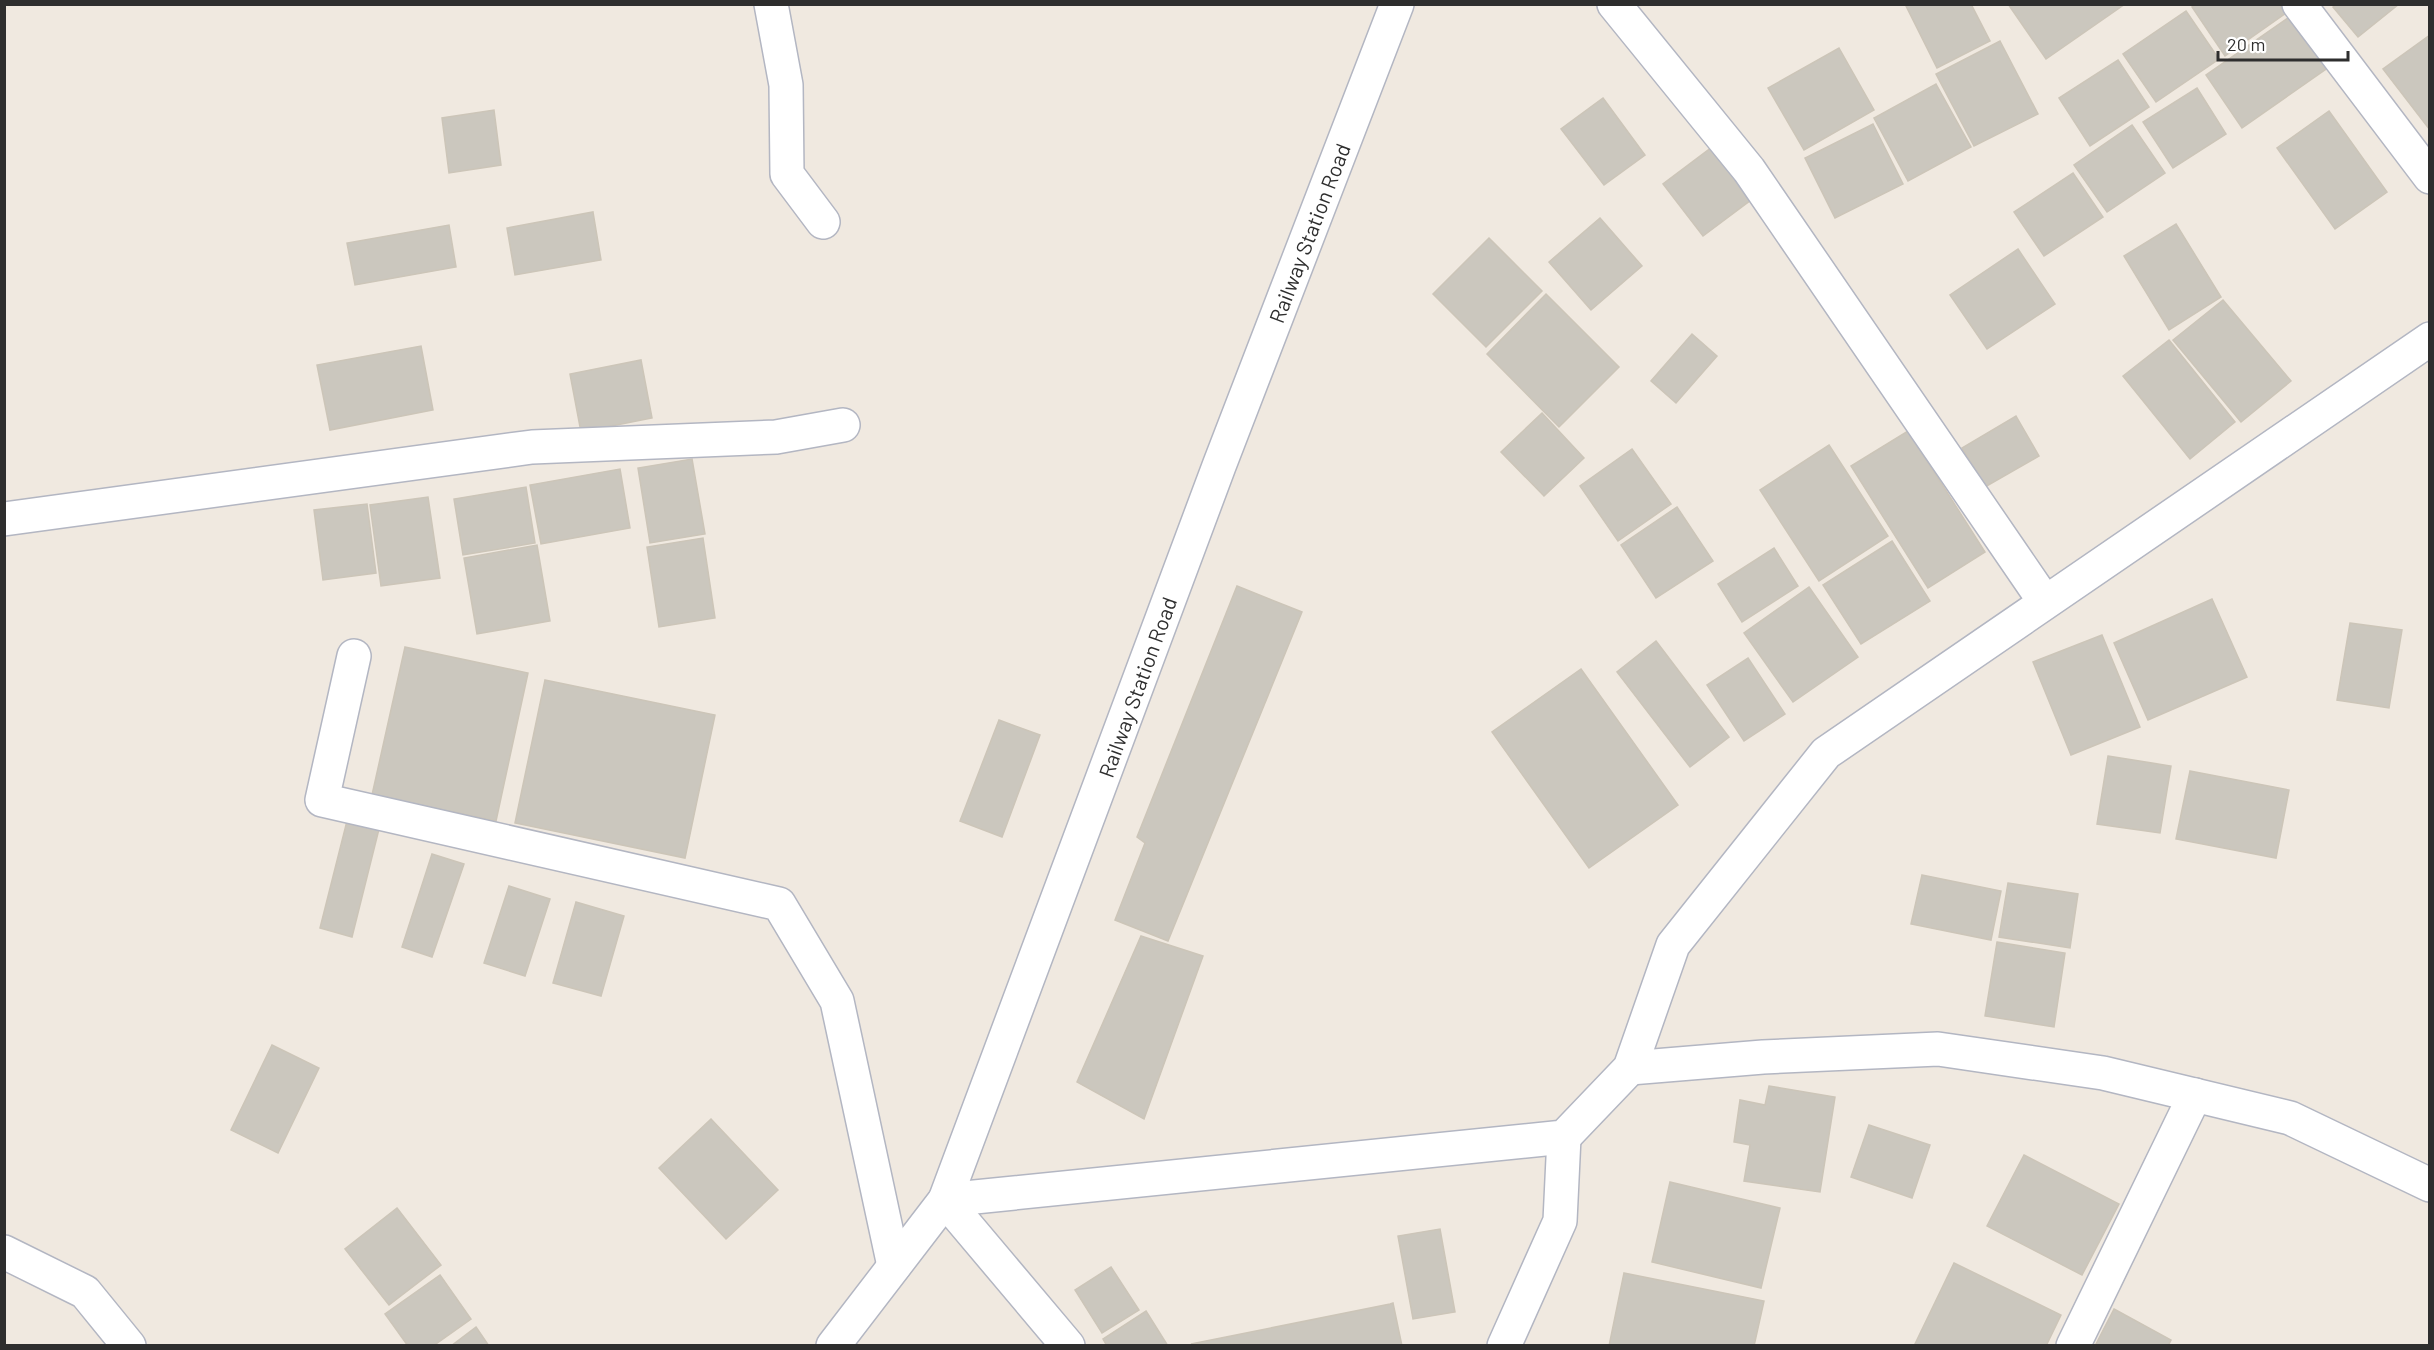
<svg xmlns="http://www.w3.org/2000/svg" width="2434" height="1350" font-family="Barlow,sans-serif">
<style>
.building{fill:#cbc7be;stroke:#ccc5b8;stroke-width:1.5}
.lines{fill:none;stroke-linecap:round;stroke-linejoin:round}
.street-casing{stroke:#b3b6c2;stroke-width:36}
.secondary-casing{stroke:#b3b6c2;stroke-width:36}
.street{stroke:#fff;stroke-width:33}
.secondary{stroke:#fff;stroke-width:33}
.labels{text-anchor:middle;dominant-baseline:central;stroke-width:5;stroke-linejoin:round;paint-order:stroke}
.street-label{font-size:21px;fill:#2e2e2e;stroke:#fff}
</style>
<rect width="100%" height="100%" fill="#f0e9e0"/>
<g class="building">
<path d="M 1905,4 L 1971,4 L 1990,41 L 1937,68 Z"/>
<path d="M 2008,4 L 2125,4 L 2046,59 Z"/>
<path d="M 2196,4 L 2280,4 L 2286,13 L 2225,56 L 2192,7 Z"/>
<path d="M 2336,4 L 2399,4 L 2358,37 L 2333,7 Z"/>
<path d="M 2186,11 L 2219,59 L 2156,102 L 2123,54 Z"/>
<path d="M 2292,15 L 2329,67 L 2242,128 L 2206,75 Z"/>
<path d="M 2430,35 L 2430,130 L 2383,69 Z"/>
<path d="M 2000,41 L 2038,114 L 1974,146 L 1936,74 Z"/>
<path d="M 1839,48 L 1874,110 L 1804,150 L 1768,88 Z"/>
<path d="M 2118,60 L 2149,107 L 2090,146 L 2059,98 Z"/>
<path d="M 1936,84 L 1971,147 L 1908,181 L 1874,118 Z"/>
<path d="M 2197,88 L 2226,134 L 2173,168 L 2143,122 Z"/>
<path d="M 1603,98 L 1645,155 L 1604,185 L 1561,129 Z"/>
<path d="M 494,110 L 501,165 L 449,173 L 442,118 Z"/>
<path d="M 2329,111 L 2387,192 L 2335,229 L 2277,148 Z"/>
<path d="M 1873,124 L 1903,184 L 1835,218 L 1805,158 Z"/>
<path d="M 2132,125 L 2165,173 L 2107,212 L 2074,165 Z"/>
<path d="M 1716,144 L 1755,197 L 1703,236 L 1663,184 Z"/>
<path d="M 2073,173 L 2103,217 L 2044,256 L 2014,212 Z"/>
<path d="M 593,212 L 601,260 L 515,275 L 507,228 Z"/>
<path d="M 1600,218 L 1642,266 L 1591,310 L 1549,262 Z"/>
<path d="M 2176,224 L 2221,297 L 2169,330 L 2124,256 Z"/>
<path d="M 449,225 L 456,267 L 355,285 L 347,243 Z"/>
<path d="M 1489,238 L 1542,291 L 1486,347 L 1433,294 Z"/>
<path d="M 2018,249 L 2055,304 L 1987,349 L 1950,295 Z"/>
<path d="M 1546,294 L 1619,367 L 1559,427 L 1487,354 Z"/>
<path d="M 2223,300 L 2291,381 L 2241,422 L 2173,340 Z"/>
<path d="M 1692,334 L 1717,356 L 1676,403 L 1651,381 Z"/>
<path d="M 2169,340 L 2235,422 L 2190,459 L 2123,376 Z"/>
<path d="M 421,346 L 433,410 L 330,430 L 317,365 Z"/>
<path d="M 641,360 L 652,418 L 581,432 L 570,374 Z"/>
<path d="M 1542,413 L 1584,458 L 1544,496 L 1501,452 Z"/>
<path d="M 2016,416 L 2039,456 L 1985,487 L 1962,448 Z"/>
<path d="M 1908,431 L 1985,552 L 1928,588 L 1851,466 Z"/>
<path d="M 1829,445 L 1888,536 L 1819,581 L 1760,490 Z"/>
<path d="M 1632,449 L 1671,504 L 1618,541 L 1580,486 Z"/>
<path d="M 692,459 L 705,534 L 650,543 L 638,468 Z"/>
<path d="M 620,469 L 630,528 L 541,544 L 530,485 Z"/>
<path d="M 526,487 L 535,543 L 463,555 L 454,499 Z"/>
<path d="M 428,497 L 440,578 L 381,586 L 370,505 Z"/>
<path d="M 367,504 L 376,573 L 323,580 L 314,510 Z"/>
<path d="M 1677,507 L 1713,561 L 1656,598 L 1621,545 Z"/>
<path d="M 703,538 L 715,618 L 659,627 L 647,547 Z"/>
<path d="M 1892,541 L 1930,601 L 1861,644 L 1823,585 Z"/>
<path d="M 537,545 L 550,621 L 477,634 L 464,558 Z"/>
<path d="M 1774,548 L 1798,586 L 1742,622 L 1718,584 Z"/>
<path d="M 1237,586 L 1302,612 L 1168,941 L 1115,920 L 1145,843 L 1137,837 Z"/>
<path d="M 1809,587 L 1858,657 L 1793,702 L 1744,633 Z"/>
<path d="M 2212,599 L 2247,677 L 2148,720 L 2114,643 Z"/>
<path d="M 2350,623 L 2402,630 L 2389,708 L 2337,700 Z"/>
<path d="M 2102,635 L 2140,727 L 2071,755 L 2033,662 Z"/>
<path d="M 1656,641 L 1729,737 L 1690,767 L 1617,672 Z"/>
<path d="M 405,647 L 528,673 L 496,821 L 372,795 Z"/>
<path d="M 1748,658 L 1785,714 L 1744,741 L 1707,685 Z"/>
<path d="M 1581,669 L 1678,805 L 1589,868 L 1492,732 Z"/>
<path d="M 545,680 L 715,715 L 685,858 L 515,823 Z"/>
<path d="M 999,720 L 1040,735 L 1002,837 L 960,821 Z"/>
<path d="M 2108,756 L 2171,766 L 2160,833 L 2097,824 Z"/>
<path d="M 2190,771 L 2289,790 L 2276,858 L 2176,839 Z"/>
<path d="M 347,821 L 379,829 L 352,937 L 320,928 Z"/>
<path d="M 432,854 L 464,864 L 432,957 L 402,947 Z"/>
<path d="M 1922,875 L 2001,891 L 1991,940 L 1911,924 Z"/>
<path d="M 2008,883 L 2078,894 L 2070,948 L 1999,937 Z"/>
<path d="M 509,886 L 550,899 L 525,976 L 484,963 Z"/>
<path d="M 576,902 L 624,916 L 601,996 L 553,983 Z"/>
<path d="M 1141,936 L 1203,956 L 1144,1119 L 1077,1082 Z"/>
<path d="M 1997,942 L 2065,953 L 2054,1027 L 1985,1016 Z"/>
<path d="M 272,1045 L 319,1068 L 278,1153 L 231,1130 Z"/>
<path d="M 1769,1086 L 1835,1097 L 1820,1192 L 1744,1181 L 1750,1145 L 1734,1142 L 1740,1100 L 1765,1105 Z"/>
<path d="M 711,1119 L 778,1190 L 726,1239 L 659,1168 Z"/>
<path d="M 1869,1125 L 1930,1145 L 1912,1198 L 1851,1177 Z"/>
<path d="M 2024,1155 L 2119,1204 L 2082,1275 L 1987,1226 Z"/>
<path d="M 1670,1182 L 1780,1208 L 1761,1288 L 1652,1262 Z"/>
<path d="M 397,1208 L 441,1265 L 389,1305 L 345,1249 Z"/>
<path d="M 1440,1229 L 1455,1312 L 1413,1319 L 1398,1236 Z"/>
<path d="M 1954,1263 L 2061,1315 L 2046,1346 L 1914,1346 Z"/>
<path d="M 1111,1267 L 1139,1310 L 1102,1333 L 1075,1290 Z"/>
<path d="M 1624,1273 L 1764,1301 L 1754,1346 L 1609,1346 Z"/>
<path d="M 440,1275 L 471,1319 L 433,1346 L 408,1346 L 385,1314 Z"/>
<path d="M 1393,1303 L 1402,1346 L 1191,1344 L 1390,1304 Z"/>
<path d="M 2114,1309 L 2171,1340 L 2168,1346 L 2095,1346 Z"/>
<path d="M 1146,1311 L 1168,1346 L 1107,1346 L 1103,1339 Z"/>
<path d="M 476,1327 L 489,1346 L 451,1346 Z"/>
</g>
<g class="lines">
<defs>
<g id="street">
<path d="M 771,4 L 786,85 L 787,174 L 823,222"/>
<path d="M 2299,4 L 2430,177"/>
<path d="M 4,519 L 532,447 L 776,437 L 843,425"/>
<path d="M 354,656 L 322,800 L 779,904 L 837,1001 L 894,1266"/>
<path d="M 1630,1068 L 1763,1057 L 1938,1049 L 2103,1073 L 2290,1118 L 2430,1185"/>
<path d="M 945,1200 L 1068,1346"/>
<path d="M 1504,1346 L 1560,1221 L 1564,1137"/>
<path d="M 2073,1346 L 2195,1095"/>
</g>
<g id="secondary">
<path d="M 1614,4 L 1749,170 L 2045,602"/>
<path d="M 945,1200 L 1564,1137 L 1630,1068 L 1673,945 L 1826,753 L 2430,339"/>
<path d="M 4,1252 L 85,1292 L 129,1346"/>
<path d="M 833,1346 L 945,1200 L 1219,466 L 1397,4"/>
</g>
</defs>
<use href="#street" class="street-casing"/>
<use href="#secondary" class="secondary-casing"/>
<use href="#street" class="street"/>
<use href="#secondary" class="secondary"/>
</g>
<g class="labels">
<g class="street-label">
<text transform="translate(1309 233) rotate(-69)">Railway Station Road</text>
<text transform="translate(1137 687) rotate(-70)">Railway Station Road</text>
</g>
</g>
<rect width="2434" height="1350" fill="none" stroke="#2e2e2e" stroke-width="12"/>
<path d="M2218 51v9h130v-9" fill="none" stroke="#2e2e2e" stroke-width="3"/>
<text x="2227" y="51" font-size="18" fill="#2e2e2e" stroke="#ffffff" stroke-width="4.5" paint-order="stroke">20 m</text>
</svg>
